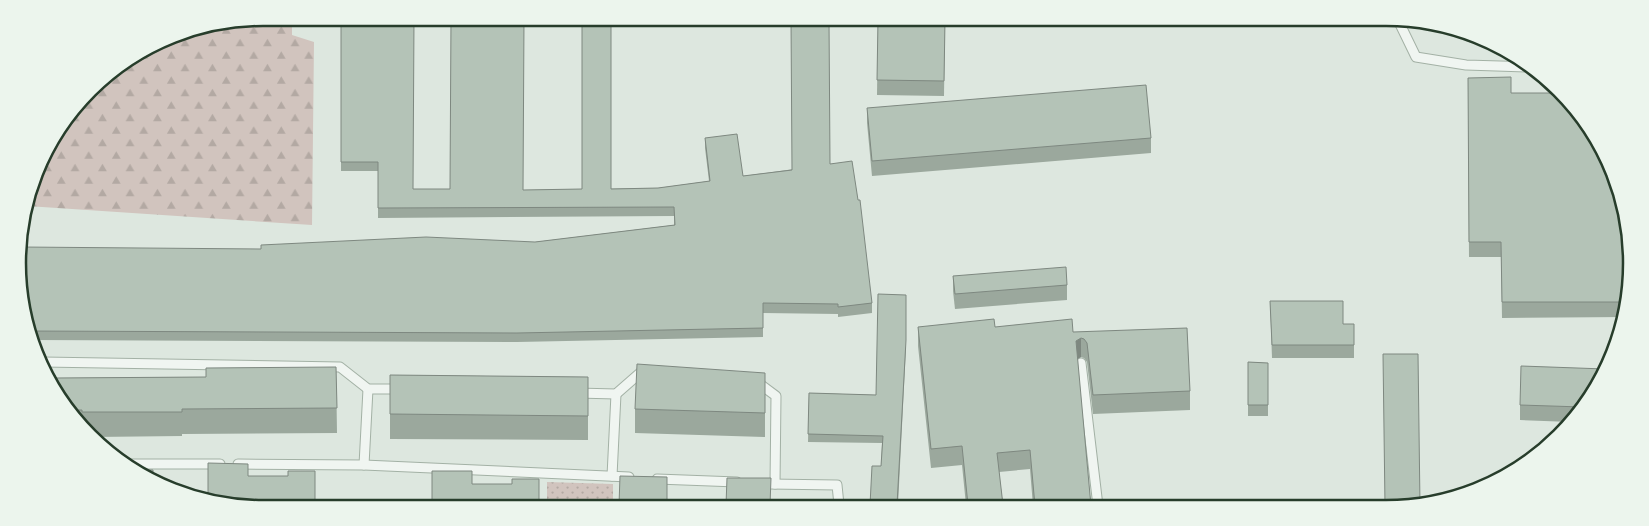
<svg xmlns="http://www.w3.org/2000/svg" width="1649" height="526" font-family="'PT Sans',sans-serif">
<style>
.green{fill:url(#green-dots)}
.forest{fill:url(#forest-firs)}
.lines{fill:none;stroke-linecap:round;stroke-linejoin:round}
.lane-casing{stroke:#a3b1a5;stroke-width:11}
.lane{stroke:#f0f5f1;stroke-width:9}
.wall{fill:#9ba89d}
.shaded-wall{fill:#7e8880}
.building{fill:#b4c3b7;stroke:#7e8880}
.rim{fill:none;stroke:#273d2b;stroke-width:2.5}
</style>
<defs>
<pattern id="green-dots" width="8" height="8" patternUnits="userSpaceOnUse" patternTransform="scale(1.25)"><rect width="8" height="8" fill="#d1c4be"/><path d="M2 2h.1M6 6h.1" fill="none" stroke="#b3a9a3" stroke-width="1.8" stroke-linecap="round"/></pattern>
<pattern id="forest-firs" width="22" height="20" patternUnits="userSpaceOnUse" patternTransform="scale(1.25)"><rect width="22" height="20" fill="#d1c4be"/><path d="M5 1l3.5 6h-7zM16 11l3.5 6h-7z" fill="#b3a9a3"/></pattern>
</defs>
<rect width="100%" height="100%" fill="#dde7df"/>
<path class="green" d="M 547,482 L 613,484 L 613,505 L 547,504 Z"/>
<path class="forest" d="M 263,18 L 292,18 L 292,35 L 314,42 L 312,225 L 27,206 L 43,154 L 101,79 L 169,36 Z"/>
<g class="lines">
<defs>
<g id="lane">
<path d="M 1399,22 L 1416,57 L 1466,65 L 1530,67"/>
<path d="M 43,362 L 340,367 L 368,389 L 402,389"/>
<path d="M 1081,363 L 1098,506"/>
<path d="M 757,382 L 776,396 L 775,484"/>
<path d="M 577,393 L 616,394 L 640,373 L 646,373"/>
<path d="M 124,464 L 220,464"/>
<path d="M 238,464 L 364,465 L 629,477"/>
<path d="M 364,465 L 368,389"/>
<path d="M 612,476 L 616,394"/>
<path d="M 657,479 L 737,482"/>
<path d="M 770,484 L 837,485 L 839,505"/>
</g>
</defs>
<use href="#lane" class="lane-casing"/>
<use href="#lane" class="lane"/>
</g>
<g class="wall">
<path d="M 341,18 L 413,189 L 523,190 L 658,188 L 709,181 L 705,148 L 705,138 L 743,176 L 830,164 L 872,303 L 872,313 L 838,317 L 838,314 L 763,313 L 763,337 L 517,342 L 33,340 L 26,327 L 261,249 L 535,242 L 674,225 L 674,216 L 378,218 L 378,171 L 341,171 Z"/>
<path d="M 878,20 L 945,20 L 944,96 L 877,95 Z"/>
<path d="M 1468,78 L 1511,93 L 1627,215 L 1627,311 L 1625,317 L 1502,318 L 1501,257 L 1469,257 Z"/>
<path d="M 867,108 L 1151,138 L 1151,153 L 872,176 L 867,123 Z"/>
<path d="M 953,276 L 1067,285 L 1067,300 L 955,309 L 953,291 Z"/>
<path d="M 1270,301 L 1343,324 L 1354,324 L 1354,358 L 1272,358 Z"/>
<path d="M 918,327 L 995,327 L 1073,332 L 1190,391 L 1190,410 L 1093,414 L 1087,362 L 1084,358 L 1081,357 L 1077,359 L 1091,506 L 1033,506 L 1030,469 L 999,472 L 1003,505 L 966,505 L 962,465 L 931,468 L 918,346 Z"/>
<path d="M 906,347 L 898,505 L 870,505 L 881,466 L 882,443 L 808,442 L 809,393 L 876,395 Z"/>
<path d="M 1248,362 L 1268,363 L 1268,416 L 1248,416 Z"/>
<path d="M 336,367 L 337,433 L 182,434 L 182,436 L 94,437 L 68,412 L 50,375 L 55,378 L 206,377 Z"/>
<path d="M 765,373 L 765,437 L 635,433 L 635,409 Z"/>
<path d="M 390,375 L 588,377 L 588,440 L 390,439 Z"/>
<path d="M 1599,386 L 1571,422 L 1520,420 L 1520,405 Z"/>
</g>
<path class="shaded-wall" d="M 1081,338 L 1081,357 L 1076,360 L 1076,341 Z"/>
<g class="building">
<path d="M 341,18 L 414,18 L 413,189 L 450,189 L 451,18 L 524,19 L 523,190 L 582,189 L 582,19 L 611,19 L 611,189 L 658,188 L 710,181 L 705,138 L 737,134 L 743,176 L 792,170 L 791,20 L 829,20 L 830,164 L 852,161 L 858,200 L 860,200 L 872,303 L 838,307 L 838,304 L 763,303 L 763,328 L 517,333 L 28,331 L 26,327 L 21,247 L 261,249 L 261,245 L 426,237 L 535,242 L 675,225 L 674,207 L 378,208 L 378,162 L 341,162 Z"/>
<path d="M 878,20 L 945,20 L 944,81 L 877,80 Z"/>
<path d="M 1511,77 L 1511,93 L 1556,93 L 1590,127 L 1627,215 L 1627,302 L 1502,302 L 1501,242 L 1469,242 L 1468,78 Z"/>
<path d="M 1146,85 L 1151,138 L 872,161 L 867,108 Z"/>
<path d="M 1066,267 L 1067,285 L 955,294 L 953,276 Z"/>
<path d="M 878,294 L 906,295 L 906,340 L 897,505 L 870,505 L 872,466 L 881,466 L 883,436 L 808,434 L 809,393 L 876,395 Z"/>
<path d="M 1270,301 L 1343,301 L 1343,324 L 1354,324 L 1354,345 L 1272,345 Z"/>
<path d="M 994,319 L 995,327 L 1072,319 L 1073,332 L 1187,328 L 1190,391 L 1093,395 L 1087,343 L 1084,339 L 1081,338 L 1076,341 L 1091,506 L 1035,506 L 1030,450 L 997,453 L 1003,505 L 968,505 L 962,446 L 931,449 L 918,327 Z"/>
<path d="M 1383,354 L 1418,354 L 1420,506 L 1385,506 Z"/>
<path d="M 1248,362 L 1268,363 L 1268,405 L 1248,405 Z"/>
<path d="M 637,364 L 765,373 L 765,413 L 635,409 Z"/>
<path d="M 1521,366 L 1605,369 L 1599,386 L 1582,407 L 1520,405 Z"/>
<path d="M 336,367 L 337,408 L 182,409 L 182,412 L 82,412 L 82,410 L 67,410 L 50,375 L 55,375 L 55,378 L 206,377 L 206,368 Z"/>
<path d="M 390,375 L 588,377 L 588,416 L 390,414 Z"/>
<path d="M 208,463 L 248,464 L 248,476 L 288,476 L 288,471 L 315,471 L 315,504 L 215,504 L 208,501 Z"/>
<path d="M 134,470 L 153,470 L 153,478 Z"/>
<path d="M 432,471 L 472,471 L 472,484 L 512,484 L 512,479 L 539,479 L 539,504 L 432,504 Z"/>
<path d="M 620,476 L 667,477 L 667,505 L 619,505 Z"/>
<path d="M 727,478 L 771,478 L 770,505 L 726,505 Z"/>
</g>
<path d="M0 0H1649V526H0ZM263 26H1386A237 237 0 0 1 1623 263V263A237 237 0 0 1 1386 500H263A237 237 0 0 1 26 263V263A237 237 0 0 1 263 26Z" fill="#ecf5ed" fill-rule="evenodd"/>
<path class="rim" d="M263 26H1386A237 237 0 0 1 1623 263V263A237 237 0 0 1 1386 500H263A237 237 0 0 1 26 263V263A237 237 0 0 1 263 26Z"/>
</svg>
